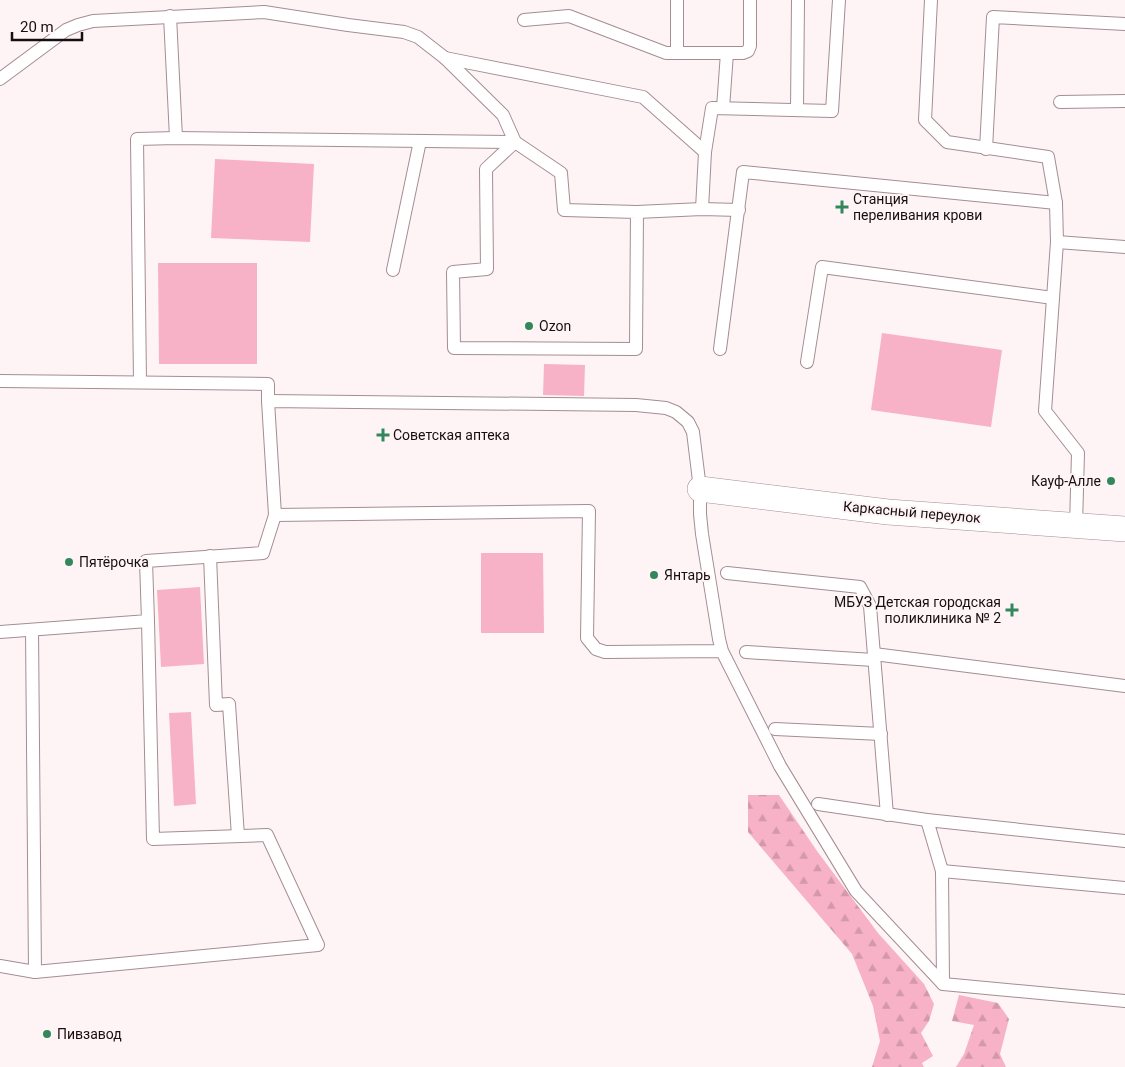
<svg xmlns="http://www.w3.org/2000/svg" width="1125" height="1067" font-family="Roboto,sans-serif">
<style>
.green{fill:#f7b2c7}
.forest{fill:url(#forest-firs)}
.lines{fill:none;stroke-linecap:round;stroke-linejoin:round}
.service-casing{stroke:#a48d93;stroke-width:14}
.minor-casing{stroke:#a48d93;stroke-width:26}
.service{stroke:#fff;stroke-width:12}
.minor{stroke:#fff;stroke-width:25}
.poi-dot{fill:#32885c;stroke:#fef4f6;stroke-width:2}
.labels{text-anchor:middle;dominant-baseline:central;stroke-width:4;stroke-linejoin:round;paint-order:stroke}
.poi-label{font-size:14px;fill:#170e11;stroke:#fef4f6;text-anchor:start}
.street-label{font-size:14px;fill:#170e11;stroke:#fef4f6}
</style>
<defs>
<pattern id="forest-firs" width="22" height="20" patternUnits="userSpaceOnUse" patternTransform="scale(1.25)"><rect width="22" height="20" fill="#f7b2c7"/><path d="M5 1l3.5 6h-7zM16 11l3.5 6h-7z" fill="#d398aa"/></pattern>
</defs>
<rect width="100%" height="100%" fill="#fef4f6"/>
<g class="green">
<path d="M 215,159 L 314,164 L 310,242 L 211,238 Z"/>
<path d="M 158,263 L 257,263 L 257,364 L 159,364 Z"/>
<path d="M 882,333 L 1002,350 L 991,427 L 871,410 Z"/>
<path d="M 544,364 L 585,365 L 584,396 L 543,395 Z"/>
<path d="M 481,553 L 543,553 L 544,633 L 481,633 Z"/>
<path d="M 200,587 L 204,664 L 161,667 L 157,590 Z"/>
<path d="M 191,712 L 196,804 L 174,806 L 169,713 Z"/>
</g>
<g class="forest">
<path d="M 748,795 L 779,795 L 817,851 L 878,933 L 924,984 L 934,1004 L 929,1021 L 921,1033 L 933,1056 L 922,1063 L 924,1067 L 872,1067 L 880,1041 L 873,1006 L 852,954 L 748,832 Z"/>
<path d="M 959,995 L 998,1003 L 1009,1019 L 1000,1054 L 1006,1067 L 956,1067 L 964,1054 L 974,1025 L 952,1021 Z"/>
</g>
<g class="lines">
<defs>
<g id="service">
<path d="M 931,0 L 925,120 L 947,142 L 1048,157 L 1056,203 L 1057,242 L 1045,411 L 1078,453 L 1076,526"/>
<path d="M 170,16 L 176,138"/>
<path d="M 524,20 L 569,16 L 666,53 L 743,53 L 748,51 L 750,46 L 750,0"/>
<path d="M 677,53 L 677,0"/>
<path d="M 445,58 L 643,97 L 705,152"/>
<path d="M 0,79 L 66,30 L 78,25 L 93,21 L 264,12 L 348,25 L 404,32 L 418,37 L 445,58 L 503,115 L 515,142 L 561,173 L 564,210 L 637,212 L 636,349 L 454,348 L 453,272 L 487,269 L 486,169 L 515,142"/>
<path d="M 1060,102 L 1125,101"/>
<path d="M 723,108 L 727,53"/>
<path d="M 797,110 L 798,0"/>
<path d="M 986,149 L 993,17 L 1125,24"/>
<path d="M 702,209 L 705,152 L 712,108 L 832,111 L 839,0"/>
<path d="M 637,212 L 702,209 L 739,210"/>
<path d="M 1057,242 L 1125,247"/>
<path d="M 393,270 L 420,141"/>
<path d="M 720,349 L 743,172 L 1056,203"/>
<path d="M 807,362 L 822,267 L 1053,298"/>
<path d="M 0,381 L 268,384 L 268,401"/>
<path d="M 140,382 L 137,139 L 176,138 L 515,142"/>
<path d="M 210,556 L 216,705 L 229,704 L 238,836"/>
<path d="M 727,573 L 860,587 L 870,606 L 887,815"/>
<path d="M 32,630 L 35,972"/>
<path d="M 0,632 L 148,621 L 146,561 L 263,553 L 275,515"/>
<path d="M 722,651 L 605,652 L 596,649 L 587,638 L 589,511 L 275,515 L 268,401 L 636,405 L 666,408 L 676,412 L 688,422 L 693,432 L 700,489 L 700,514 L 702,534 L 719,639 L 722,651 L 780,766 L 856,891 L 943,984 L 1125,1001"/>
<path d="M 746,652 L 874,660"/>
<path d="M 874,654 L 1125,686"/>
<path d="M 775,729 L 881,734"/>
<path d="M 818,804 L 927,820"/>
<path d="M 942,871 L 927,820 L 1125,841"/>
<path d="M 0,966 L 35,972 L 318,945 L 267,835 L 153,839 L 148,621"/>
<path d="M 943,984 L 942,871 L 1125,888"/>
</g>
<path id="minor" d="M 700,489 L 888,512 L 1125,529"/>
</defs>
<use href="#service" class="service-casing"/>
<use href="#minor" class="minor-casing"/>
<use href="#service" class="service"/>
<use href="#minor" class="minor"/>
</g>
<g class="poi-dot">
<path d="M839.5 199.5h5v5h5v5h-5v5h-5v-5h-5v-5h5z"/>
<circle cx="529" cy="326" r="5"/>
<path d="M380.5 427.5h5v5h5v5h-5v5h-5v-5h-5v-5h5z"/>
<circle cx="1111" cy="481" r="5"/>
<circle cx="69" cy="562" r="5"/>
<circle cx="654" cy="575" r="5"/>
<path d="M1009.5 602.5h5v5h5v5h-5v5h-5v-5h-5v-5h5z"/>
<circle cx="47" cy="1034" r="5"/>
</g>
<g class="labels">
<g class="poi-label">
<text x="853" y="199">Станция<tspan x="853" dy="16">переливания крови</tspan></text>
<text x="539" y="326">Ozon</text>
<text x="393" y="435">Советская аптека</text>
<text x="1101" y="481" text-anchor="end">Кауф-Алле</text>
<text x="79" y="562">Пятёрочка</text>
<text x="664" y="575">Янтарь</text>
<text x="1001" y="602" text-anchor="end">МБУЗ Детская городская<tspan x="1001" dy="16">поликлиника № 2</tspan></text>
<text x="57" y="1034">Пивзавод</text>
</g>
<g class="street-label">
<text transform="translate(912 512) rotate(5)">Каркасный переулок</text>
</g>
</g>
<path d="M12 32v8h70v-8" fill="none" stroke="#170e11" stroke-width="2.5"/>
<text x="20" y="32" font-size="15" fill="#170e11" stroke="#fef4f6" stroke-width="4" paint-order="stroke">20 m</text>
</svg>
